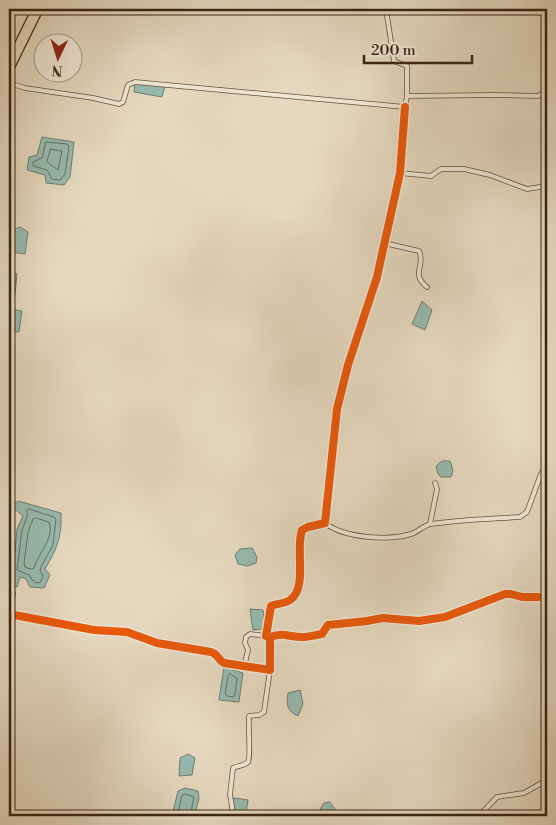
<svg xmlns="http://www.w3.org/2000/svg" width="556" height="825" font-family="'Libre Bodoni',serif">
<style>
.water{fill:#96baaf;stroke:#727e70}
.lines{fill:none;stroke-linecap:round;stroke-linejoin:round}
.shore{stroke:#686f60;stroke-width:1}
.minor-casing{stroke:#66513d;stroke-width:5.5}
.primary-casing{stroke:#3b2412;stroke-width:8}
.minor{stroke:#eee6d5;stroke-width:4}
.primary{stroke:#e5d8bf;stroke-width:5.5}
.cycleway-casing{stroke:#eee6d5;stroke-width:11}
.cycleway{stroke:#e8590c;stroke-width:8}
</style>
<rect width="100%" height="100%" fill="#e5d8bf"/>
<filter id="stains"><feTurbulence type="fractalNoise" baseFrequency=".004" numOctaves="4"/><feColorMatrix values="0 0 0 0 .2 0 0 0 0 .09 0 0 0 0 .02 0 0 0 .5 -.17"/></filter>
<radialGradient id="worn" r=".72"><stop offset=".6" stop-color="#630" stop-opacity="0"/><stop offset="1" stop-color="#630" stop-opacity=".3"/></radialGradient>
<g class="water">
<path d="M 135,82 L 165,86 L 162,97 L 134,92 Z"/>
<path d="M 42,137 L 74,142 L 70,177 L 64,185 L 46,183 L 45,175 L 27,170 L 29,157 L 37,155 Z"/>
<path d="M 20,227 L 28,232 L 25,254 L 11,252 L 11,230 Z"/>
<path d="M 9,268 L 17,274 L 15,295 L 9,295 Z"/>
<path d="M 422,301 L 432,310 L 425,330 L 412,324 Z"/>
<path d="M 9,309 L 22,311 L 19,332 L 9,331 Z"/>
<path d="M 442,461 L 450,461 L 453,470 L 451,477 L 441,477 L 438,474 L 436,466 Z"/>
<path d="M 18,501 L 61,513 C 62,538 57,548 45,569 L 50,575 L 44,588 L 30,587 L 26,579 L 20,577 L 17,587 L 12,586 L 17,529 L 23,516 L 12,506 Z"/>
<path d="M 252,548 L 257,557 L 256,563 L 247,566 L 238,564 L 235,555 L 240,549 Z"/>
<path d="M 250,609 L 263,610 L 264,619 L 262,629 L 253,630 Z"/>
<path d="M 224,667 L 243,673 L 239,702 L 219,700 Z"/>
<path d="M 300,690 L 303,704 L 298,716 C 287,711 286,705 288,693 Z"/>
<path d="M 188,754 L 195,758 L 192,775 L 179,776 L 180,758 Z"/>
<path d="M 185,788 L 198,791 L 199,799 L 194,816 L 180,816 L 173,812 L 178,791 Z"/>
<path d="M 234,798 L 248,800 L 246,814 L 232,812 Z"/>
<path d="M 330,802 L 335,809 L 332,816 L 321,816 L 320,809 L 324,803 Z"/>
</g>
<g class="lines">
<g class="shore">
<path d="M 46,142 L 67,144 L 69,146 L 65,174 L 60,180 L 52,179 L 47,170 L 33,166 L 33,162 L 42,158 Z"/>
<path d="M 51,149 L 62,151 L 58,170 L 47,162 Z"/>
<path d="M 29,509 L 54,517 L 56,519 L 53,545 L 41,567 L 40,571 L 43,576 L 40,583 L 34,582 L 29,575 L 17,570 L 22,530 L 27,517 L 27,511 Z"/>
<path d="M 36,518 L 49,522 C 55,538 38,553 34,568 L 31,569 L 25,567 L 24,564 L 28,532 L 33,519 Z"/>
<path d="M 230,674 L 237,678 L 235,695 L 233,697 L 227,696 L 225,694 L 228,676 Z"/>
<path d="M 182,816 L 179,809 L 182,795 L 185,794 L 194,797 L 190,816"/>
</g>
<defs>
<g id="minor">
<path d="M 386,9 L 394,61 L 407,66 L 407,96"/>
<path d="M 9,83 L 25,88 L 93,98 L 119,104 L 123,102 L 128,85 L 135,82 L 405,107 L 407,96 L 494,95 L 538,96 L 547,91"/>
<path d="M 400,173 L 431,176 L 441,169 L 464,169 L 490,175 L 527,189 L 547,186"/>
<path d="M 384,243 L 419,251 C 426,265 410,274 427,287"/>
<path d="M 325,523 C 344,538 388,541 411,534 C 418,532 424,525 431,524 C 460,520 490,519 520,517 L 527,512 L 541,474 L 547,464"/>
<path d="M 430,524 L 437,489 L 435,483"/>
<path d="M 9,614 L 94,630 L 127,632 L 157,643 L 211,652 C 218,654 218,660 224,663 L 270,670 L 270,637 C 285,632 288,637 302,637 C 309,637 315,635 322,634 L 328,625 L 367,621 L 383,618 L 419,621 L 445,617 L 505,594 L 511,594 L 522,597 L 547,597"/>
<path d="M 10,614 L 13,593"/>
<path d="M 266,636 L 271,606 C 278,603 285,604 290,600 C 308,588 295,549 302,530 L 308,527 L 325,523 L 337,409 L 348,365 L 377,277 L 400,173 L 405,107"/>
<path d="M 244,667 L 248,650 L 245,643 L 246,637 L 250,634 L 267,636"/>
<path d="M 232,816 L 232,806 L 230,795 L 233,768 C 237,766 244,766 248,762 C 251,759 248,724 249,716 L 259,715 L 264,712 L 270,670"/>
<path d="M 479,816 L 497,797 L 524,793 L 547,780"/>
</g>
<g id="primary">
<path d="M 9,62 L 35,9"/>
<path d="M 9,72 L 40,9"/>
</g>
</defs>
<use href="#minor" class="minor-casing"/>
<use href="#primary" class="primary-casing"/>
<use href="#minor" class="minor"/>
<use href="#primary" class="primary"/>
<defs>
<g id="cycleway">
<path d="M 9,614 L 94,630 L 127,632 L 157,643 L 211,652 C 218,654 218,660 224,663 L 270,670 L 270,637 C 285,632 288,637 302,637 C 309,637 315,635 322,634 L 328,625 L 367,621 L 383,618 L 419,621 L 445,617 L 505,594 L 511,594 L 522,597 L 547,597"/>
<path d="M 266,636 L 271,606 C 278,603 285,604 290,600 C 308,588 295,549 302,530 L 308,527 L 325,523 L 337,409 L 348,365 L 377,277 L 400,173 L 405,107"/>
</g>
</defs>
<use href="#cycleway" class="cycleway-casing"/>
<use href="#cycleway" class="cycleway"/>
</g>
<rect width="556" height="825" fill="none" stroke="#e5d8bf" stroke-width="30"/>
<rect x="10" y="10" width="536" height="805" fill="none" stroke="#3b2412" stroke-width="2.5"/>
<rect x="15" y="15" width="526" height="795" fill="none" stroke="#3b2412"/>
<g transform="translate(58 58) rotate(184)"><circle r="24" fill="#eee6d5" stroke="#a69887"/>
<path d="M0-4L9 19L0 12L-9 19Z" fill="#8f2418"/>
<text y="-8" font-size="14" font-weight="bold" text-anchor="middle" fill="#3b2412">N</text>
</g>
<path d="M364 55v8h108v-8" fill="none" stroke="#3b2412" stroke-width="2.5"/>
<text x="371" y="55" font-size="15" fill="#3b2412" stroke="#eee6d5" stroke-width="4" paint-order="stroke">200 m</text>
<rect width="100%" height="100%" filter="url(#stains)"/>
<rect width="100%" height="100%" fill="url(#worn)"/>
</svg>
